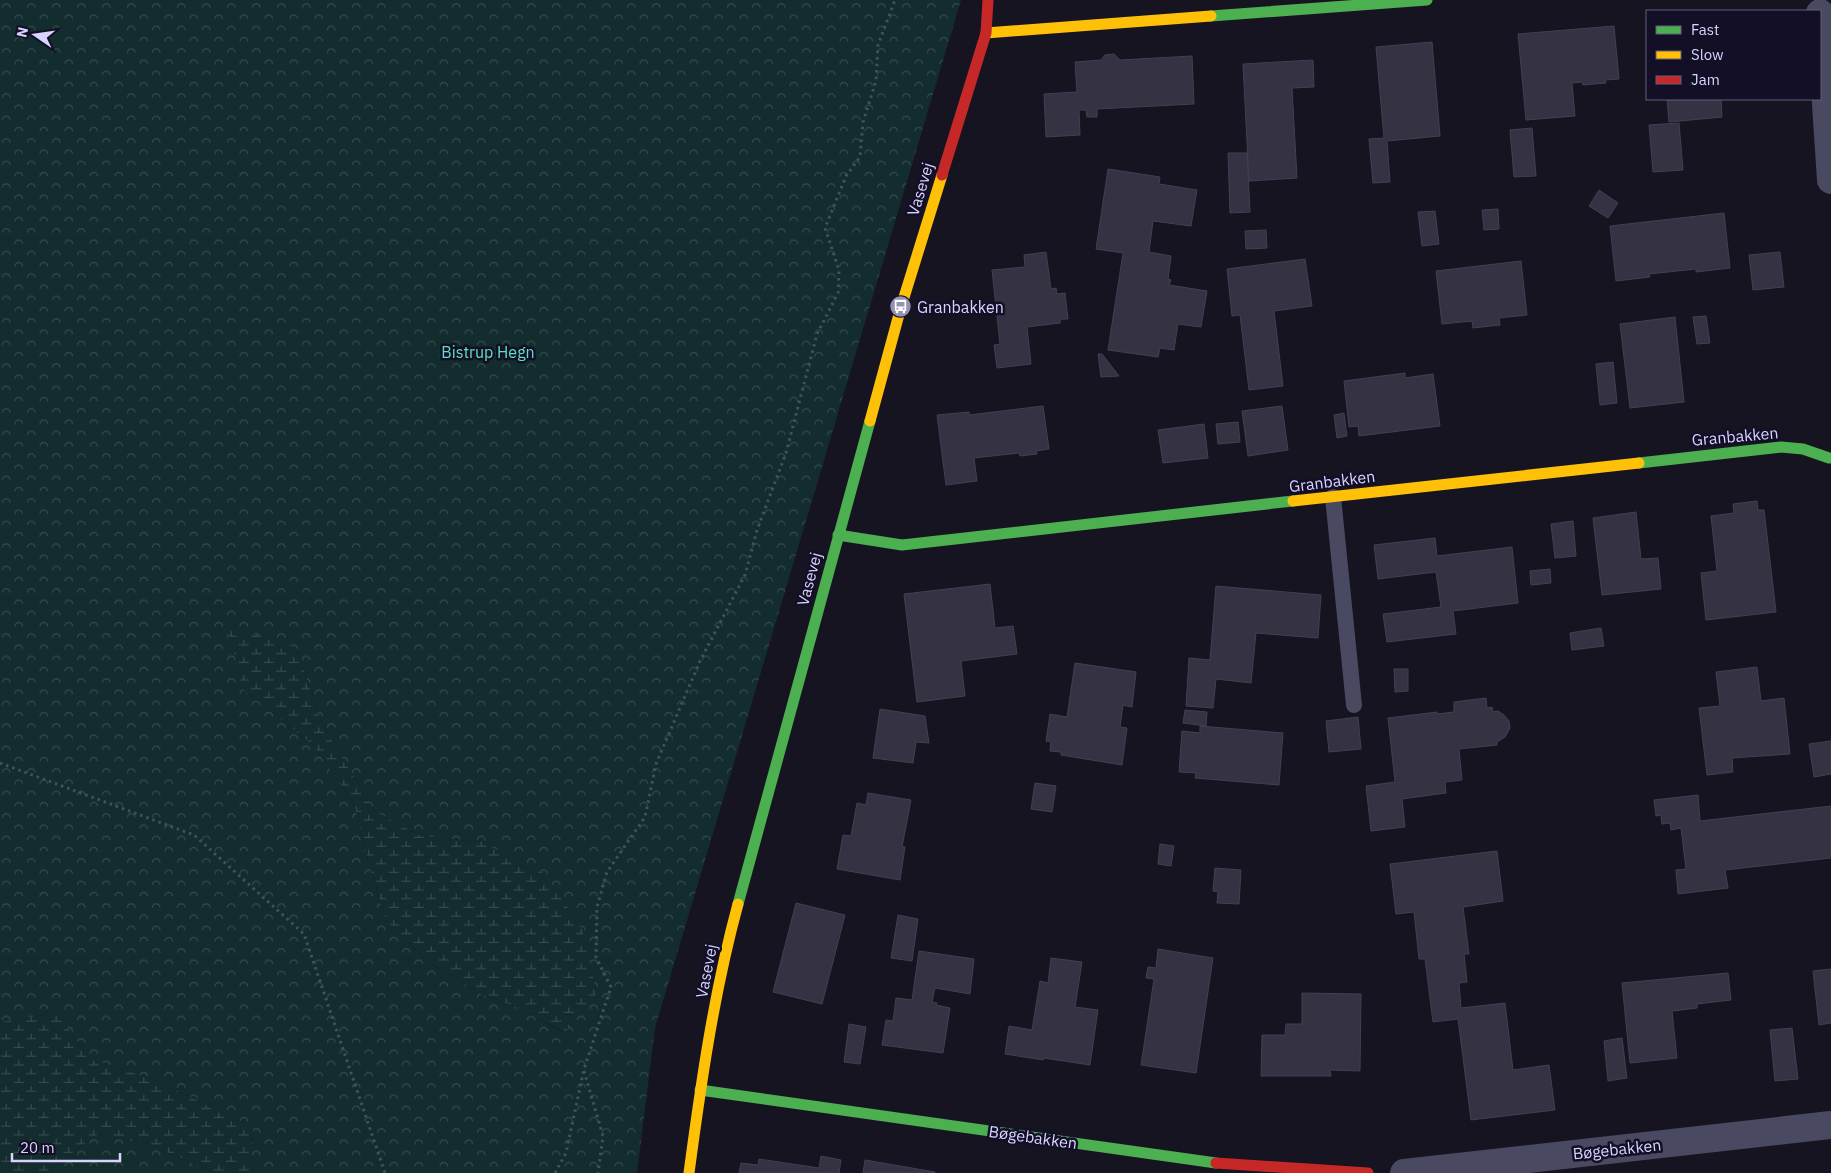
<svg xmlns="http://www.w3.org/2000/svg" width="1831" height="1173" font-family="'IBM Plex Sans',sans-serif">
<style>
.forest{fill:url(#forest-crowns);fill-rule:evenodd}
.wetland{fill:url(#wetland-marsh)}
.building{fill:#343243;stroke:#433f54}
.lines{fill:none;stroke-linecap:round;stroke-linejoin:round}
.path{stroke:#44505f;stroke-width:3;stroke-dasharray:2.5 4;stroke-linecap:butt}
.lane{stroke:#4a4962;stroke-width:16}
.street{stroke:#4a4962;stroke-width:28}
.fast{stroke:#4caf50;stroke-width:11}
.slow{stroke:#ffc107;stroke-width:11}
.jam{stroke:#c62828;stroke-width:11}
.labels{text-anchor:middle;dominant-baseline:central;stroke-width:5;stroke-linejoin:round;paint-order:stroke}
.street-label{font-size:16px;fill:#d9d4ff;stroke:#130f26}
.poi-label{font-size:16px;fill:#d9d4ff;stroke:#130f26;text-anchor:start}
.park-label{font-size:16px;fill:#5fe0c0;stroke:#130f26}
</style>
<defs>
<pattern id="forest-crowns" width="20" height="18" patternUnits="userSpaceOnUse" patternTransform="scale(1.25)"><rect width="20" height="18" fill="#132c2d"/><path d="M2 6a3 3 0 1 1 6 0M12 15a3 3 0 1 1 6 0" fill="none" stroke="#354a4c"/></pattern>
<pattern id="wetland-marsh" width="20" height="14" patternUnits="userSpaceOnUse" patternTransform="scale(1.25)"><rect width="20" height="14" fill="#132c2d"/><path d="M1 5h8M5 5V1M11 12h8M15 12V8" fill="none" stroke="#354a4c"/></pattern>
</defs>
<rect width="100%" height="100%" fill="#161421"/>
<g class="forest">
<path d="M 0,0 L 961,0 L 655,1028 L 637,1173 L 251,1173 L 253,1127 L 152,1079 L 90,1059 L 57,1013 L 0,1022 ZM 296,648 L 323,726 L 374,811 L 421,836 L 482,842 L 564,1033 L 517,1007 L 481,994 L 426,960 L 386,921 L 367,856 L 354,803 L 313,745 L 243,689 Z"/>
<path d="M 98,1134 L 153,1146 L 216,1173 L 45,1173 Z"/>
</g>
<g class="wetland">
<path d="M 227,625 L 296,648 L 323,726 L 374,811 L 421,836 L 482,842 L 545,874 L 582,929 L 597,993 L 565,1033 L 517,1007 L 481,994 L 426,960 L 386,921 L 367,856 L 354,803 L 313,745 L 243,689 Z"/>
<path d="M 57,1013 L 90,1059 L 152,1079 L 253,1127 L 251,1173 L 216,1173 L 153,1146 L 98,1134 L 45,1173 L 0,1173 L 0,1022 Z"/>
</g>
<g class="building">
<path d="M 1614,26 L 1619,79 L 1605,80 L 1606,83 L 1583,85 L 1582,82 L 1572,83 L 1575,116 L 1526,120 L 1518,34 Z"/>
<path d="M 1432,42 L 1440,136 L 1387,141 L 1390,182 L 1373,183 L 1369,139 L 1384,138 L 1376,47 Z"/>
<path d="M 1114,54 L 1120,60 L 1192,56 L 1194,104 L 1097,109 L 1097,117 L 1087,117 L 1086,110 L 1079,110 L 1080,135 L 1046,137 L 1044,94 L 1077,92 L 1075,62 L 1101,60 L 1105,55 Z"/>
<path d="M 1313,60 L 1314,87 L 1292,88 L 1297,178 L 1249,181 L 1243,64 Z"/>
<path d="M 1667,99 L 1721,99 L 1722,117 L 1669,122 Z"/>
<path d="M 1679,123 L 1683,170 L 1653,172 L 1649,125 Z"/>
<path d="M 1532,128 L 1536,176 L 1514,177 L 1510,130 Z"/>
<path d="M 1228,153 L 1247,153 L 1250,212 L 1230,213 Z"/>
<path d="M 1108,169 L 1160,177 L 1159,184 L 1197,190 L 1191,226 L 1153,221 L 1149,252 L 1171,256 L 1168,279 L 1171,280 L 1169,285 L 1207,291 L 1201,327 L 1178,324 L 1174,350 L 1160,348 L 1158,357 L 1108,350 L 1123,253 L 1096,249 Z"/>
<path d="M 1599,190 L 1618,203 L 1608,218 L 1589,206 Z"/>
<path d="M 1498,209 L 1499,229 L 1484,230 L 1482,210 Z"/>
<path d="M 1435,211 L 1439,244 L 1422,246 L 1418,212 Z"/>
<path d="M 1724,213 L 1730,268 L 1696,272 L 1696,269 L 1649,274 L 1650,277 L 1616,281 L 1610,226 Z"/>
<path d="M 1266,230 L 1267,248 L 1246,249 L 1245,231 Z"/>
<path d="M 1046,252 L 1051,289 L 1056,288 L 1057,294 L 1065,293 L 1068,319 L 1060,319 L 1060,323 L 1027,327 L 1031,364 L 997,368 L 994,345 L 1000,344 L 992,270 L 1025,267 L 1024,255 Z"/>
<path d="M 1780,252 L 1784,287 L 1753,290 L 1749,255 Z"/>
<path d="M 1305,259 L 1312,306 L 1274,311 L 1283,386 L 1249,390 L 1240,315 L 1232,316 L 1227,269 Z"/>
<path d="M 1521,261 L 1527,315 L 1499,318 L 1500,325 L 1473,328 L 1472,321 L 1442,324 L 1436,271 Z"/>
<path d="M 1706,316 L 1710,343 L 1697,344 L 1693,317 Z"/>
<path d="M 1675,317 L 1684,402 L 1630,408 L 1620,324 Z"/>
<path d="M 1098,354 L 1102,354 L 1119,376 L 1101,377 Z"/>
<path d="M 1613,362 L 1617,403 L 1600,405 L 1596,364 Z"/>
<path d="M 1405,373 L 1405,378 L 1433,374 L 1440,426 L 1359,436 L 1358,426 L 1349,427 L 1344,381 Z"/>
<path d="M 1043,406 L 1049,449 L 1036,451 L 1037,454 L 1020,456 L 1019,453 L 974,458 L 977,481 L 946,485 L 937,415 L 969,412 L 969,415 Z"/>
<path d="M 1282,406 L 1288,450 L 1248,456 L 1242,411 Z"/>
<path d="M 1344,413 L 1347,436 L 1337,438 L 1334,415 Z"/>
<path d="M 1238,422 L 1240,442 L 1218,444 L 1216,424 Z"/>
<path d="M 1204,424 L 1208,458 L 1163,463 L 1158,430 Z"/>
<path d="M 1757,501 L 1758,510 L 1764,510 L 1776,612 L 1706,620 L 1701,573 L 1717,571 L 1711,516 L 1734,513 L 1733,504 Z"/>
<path d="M 1636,512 L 1641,559 L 1658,558 L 1661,589 L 1602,595 L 1593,518 Z"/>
<path d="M 1573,521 L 1576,556 L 1555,558 L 1551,524 Z"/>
<path d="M 1435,538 L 1437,556 L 1512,547 L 1518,603 L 1453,611 L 1456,634 L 1387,642 L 1383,614 L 1441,607 L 1436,572 L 1378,579 L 1374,545 Z"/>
<path d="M 1550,569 L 1551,583 L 1531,585 L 1530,571 Z"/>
<path d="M 990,584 L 995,628 L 1013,626 L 1017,654 L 961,661 L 965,696 L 917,702 L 904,594 Z"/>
<path d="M 1216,586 L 1321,595 L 1318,638 L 1256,633 L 1251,683 L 1216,679 L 1213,708 L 1186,706 L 1189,658 L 1210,660 Z"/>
<path d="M 1601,628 L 1604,646 L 1572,650 L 1570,633 Z"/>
<path d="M 1075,663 L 1136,672 L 1132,707 L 1123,705 L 1120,727 L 1127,728 L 1122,765 L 1061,755 L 1061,752 L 1050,751 L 1051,742 L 1046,741 L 1050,714 L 1067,717 Z"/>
<path d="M 1757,667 L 1761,701 L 1784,698 L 1790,754 L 1732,758 L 1733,772 L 1707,775 L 1699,708 L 1720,706 L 1716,672 Z"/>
<path d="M 1394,669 L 1408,669 L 1408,691 L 1395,692 Z"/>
<path d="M 1486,698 L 1487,708 L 1492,707 L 1493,712 L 1498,711 L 1504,715 L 1509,721 L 1510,728 L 1505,737 L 1497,742 L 1497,745 L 1459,749 L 1462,780 L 1445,782 L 1446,793 L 1402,799 L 1405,827 L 1371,831 L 1366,786 L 1395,782 L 1388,718 L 1437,712 L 1437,714 L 1454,712 L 1454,702 Z"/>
<path d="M 880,709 L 925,716 L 929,743 L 916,742 L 913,763 L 873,758 Z"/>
<path d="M 1185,710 L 1207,712 L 1206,726 L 1183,723 Z"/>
<path d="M 1358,717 L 1361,749 L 1329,752 L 1326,721 Z"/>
<path d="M 1200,726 L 1283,733 L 1279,785 L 1195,778 L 1196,773 L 1179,772 L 1182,731 L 1200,733 Z"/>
<path d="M 1831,741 L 1831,774 L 1814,777 L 1809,744 Z"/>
<path d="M 1035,783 L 1056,786 L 1052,812 L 1031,809 Z"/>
<path d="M 868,793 L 911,800 L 902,847 L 905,847 L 900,880 L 837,869 L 843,835 L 851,836 L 857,803 L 866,805 Z"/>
<path d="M 1698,795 L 1700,821 L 1831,806 L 1831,858 L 1725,870 L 1728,888 L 1678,894 L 1676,870 L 1686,869 L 1681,828 L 1671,830 L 1670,823 L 1662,824 L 1661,815 L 1656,816 L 1654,800 Z"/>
<path d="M 1160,844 L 1174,846 L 1171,866 L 1158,864 Z"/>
<path d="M 1497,851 L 1503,901 L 1463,907 L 1469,954 L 1464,954 L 1467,982 L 1459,983 L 1461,1008 L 1505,1003 L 1513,1070 L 1549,1065 L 1555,1110 L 1471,1120 L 1458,1019 L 1433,1022 L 1425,959 L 1419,959 L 1414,912 L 1396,914 L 1390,864 Z"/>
<path d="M 1215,868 L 1241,870 L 1239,904 L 1217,903 L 1218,892 L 1213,891 Z"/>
<path d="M 796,903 L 845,915 L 822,1004 L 773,992 Z"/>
<path d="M 898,915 L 918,919 L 912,961 L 891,958 Z"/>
<path d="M 1158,949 L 1213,958 L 1196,1073 L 1141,1065 L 1154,979 L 1146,978 L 1148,967 L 1156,968 Z"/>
<path d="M 919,951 L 974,959 L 970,994 L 935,988 L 932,1002 L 937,1003 L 936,1005 L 950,1008 L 943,1053 L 882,1045 L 886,1020 L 893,1021 L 896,998 L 912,1000 Z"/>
<path d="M 1051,958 L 1082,962 L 1075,1007 L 1098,1010 L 1090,1065 L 1044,1058 L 1043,1060 L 1005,1054 L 1009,1026 L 1032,1030 L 1040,981 L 1048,983 Z"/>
<path d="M 1831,969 L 1831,1023 L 1819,1025 L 1813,971 Z"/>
<path d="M 1728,973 L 1731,1000 L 1697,1004 L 1697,1008 L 1672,1011 L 1677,1058 L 1630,1063 L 1622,983 Z"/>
<path d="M 1302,993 L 1361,994 L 1360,1071 L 1330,1070 L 1331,1076 L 1261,1076 L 1262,1035 L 1285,1035 L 1286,1024 L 1302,1024 Z"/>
<path d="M 849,1024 L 866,1027 L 860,1064 L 844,1062 Z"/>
<path d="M 1792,1028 L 1798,1079 L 1775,1081 L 1770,1030 Z"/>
<path d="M 1622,1038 L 1627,1078 L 1608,1081 L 1604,1041 Z"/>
<path d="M 821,1156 L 841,1160 L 839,1173 L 739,1173 L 741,1163 L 758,1165 L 759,1159 L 819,1168 Z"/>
<path d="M 865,1160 L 935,1172 L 935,1173 L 863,1173 Z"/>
</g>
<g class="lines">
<g class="path">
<path d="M 0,763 L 194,835 L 304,934 L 385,1173"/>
<path d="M 584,1071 L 603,1136 L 598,1173"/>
<path d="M 555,1173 L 566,1153 L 584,1069 L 611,987 L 596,957 L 597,907 L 607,872 L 645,817 L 656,764 L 700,661 L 745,575 L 757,530 L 786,453 L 817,334 L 838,293 L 839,270 L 825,228 L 846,176 L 860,157 L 863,122 L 876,81 L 878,45 L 895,0"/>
</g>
<path class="lane" d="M 1333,497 L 1354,705"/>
<g class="street">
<path d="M 1820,13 L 1831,180"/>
<path d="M 1404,1173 L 1831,1125"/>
</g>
<g class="fast">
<path d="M 1211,16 L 1427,0"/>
<path d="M 1639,463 L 1781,447 L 1803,449 L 1829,458"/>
<path d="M 838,535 L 902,545 L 1293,501"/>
<path d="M 738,904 L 870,421"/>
<path d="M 700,1090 L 1216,1163"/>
</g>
<g class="slow">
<path d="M 986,33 L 1211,16"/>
<path d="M 870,421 L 901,307 L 942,175"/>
<path d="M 1293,501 L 1639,463"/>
<path d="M 689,1173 C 701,1083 714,992 738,904"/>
</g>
<g class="jam">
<path d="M 942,175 L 986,33 L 988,0"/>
<path d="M 1216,1163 L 1368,1173"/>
</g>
</g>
<defs>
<symbol id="bus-disc" viewBox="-11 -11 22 22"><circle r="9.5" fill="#9591b1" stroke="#130f26"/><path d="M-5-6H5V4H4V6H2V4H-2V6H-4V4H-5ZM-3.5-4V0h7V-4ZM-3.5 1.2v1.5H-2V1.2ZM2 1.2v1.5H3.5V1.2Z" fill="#fff"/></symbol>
</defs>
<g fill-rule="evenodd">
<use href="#bus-disc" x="888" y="294" width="25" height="25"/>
</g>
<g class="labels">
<g class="street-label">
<text transform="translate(920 189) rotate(-73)">Vasevej</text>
<text transform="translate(1735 436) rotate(-5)">Granbakken</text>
<text transform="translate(1332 481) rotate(-7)">Granbakken</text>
<text transform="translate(809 579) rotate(-75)">Vasevej</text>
<text transform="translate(706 971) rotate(-79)">Vasevej</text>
<text transform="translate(1033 1137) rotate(8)">Bøgebakken</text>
<text transform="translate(1617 1149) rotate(-6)">Bøgebakken</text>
</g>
<g class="poi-label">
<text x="917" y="307">Granbakken</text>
</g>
<g class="park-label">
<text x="488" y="352">Bistrup Hegn</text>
</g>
</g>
<rect x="1646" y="10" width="175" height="90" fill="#130f26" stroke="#625e7d"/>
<rect x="1656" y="26" width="25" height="8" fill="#4caf50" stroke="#625e7d"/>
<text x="1691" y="35" font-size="15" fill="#d9d4ff">Fast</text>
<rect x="1656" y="51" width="25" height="8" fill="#ffc107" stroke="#625e7d"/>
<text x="1691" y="60" font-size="15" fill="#d9d4ff">Slow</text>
<rect x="1656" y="76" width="25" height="8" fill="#c62828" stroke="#625e7d"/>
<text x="1691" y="85" font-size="15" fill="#d9d4ff">Jam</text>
<g transform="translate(35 35) rotate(283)" stroke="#130f26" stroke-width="4" paint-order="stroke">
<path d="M0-4L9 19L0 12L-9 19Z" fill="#d9d4ff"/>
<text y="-8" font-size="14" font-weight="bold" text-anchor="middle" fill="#d9d4ff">N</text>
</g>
<path d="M12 1153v8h108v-8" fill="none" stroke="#d9d4ff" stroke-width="2.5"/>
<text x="20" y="1153" font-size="15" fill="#d9d4ff" stroke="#130f26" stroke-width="4" paint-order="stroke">20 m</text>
</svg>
